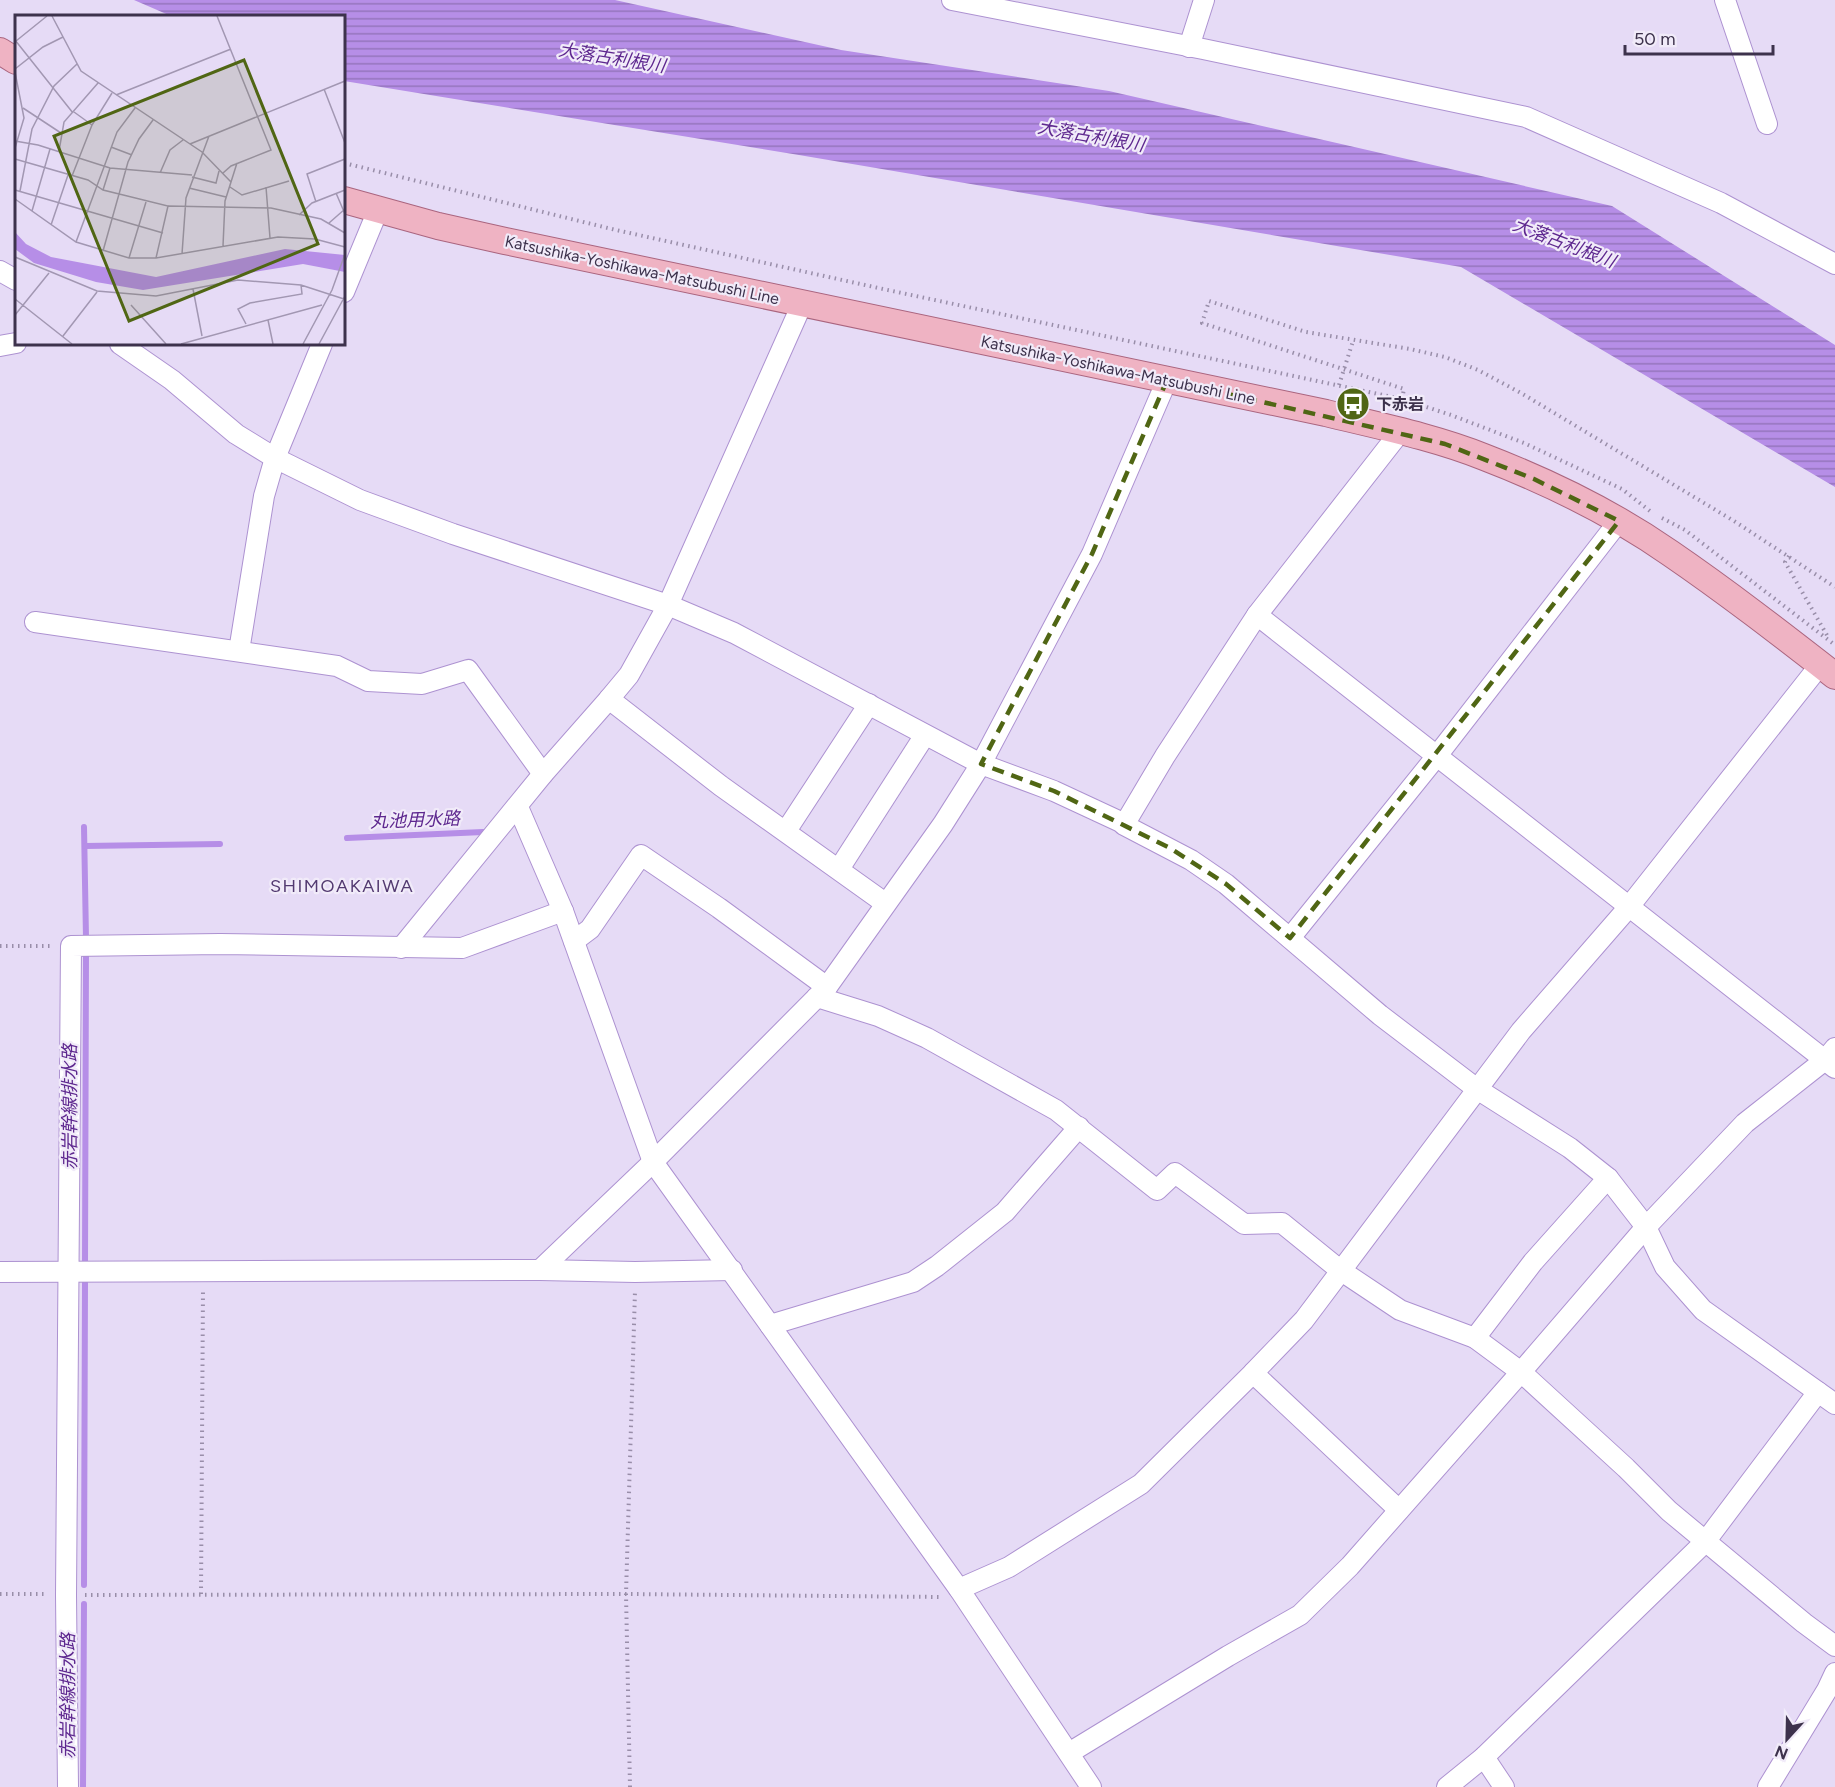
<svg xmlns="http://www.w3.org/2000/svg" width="1835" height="1787" font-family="Figtree,'Noto Sans JP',sans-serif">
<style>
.water{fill:url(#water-rules)}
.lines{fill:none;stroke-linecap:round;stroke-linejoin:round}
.stream{stroke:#b68ee7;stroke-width:6}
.minor-casing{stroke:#ad92d1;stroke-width:22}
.major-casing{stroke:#aa657f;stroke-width:28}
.path{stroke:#998ea9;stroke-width:4;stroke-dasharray:1.5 4.5;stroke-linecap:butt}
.minor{stroke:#fff;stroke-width:20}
.major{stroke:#efb3c3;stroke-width:26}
.marked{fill:none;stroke:#506614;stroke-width:4.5;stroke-dasharray:12 8;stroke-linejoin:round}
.labels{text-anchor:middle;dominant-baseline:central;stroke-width:4.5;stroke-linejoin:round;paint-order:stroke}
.street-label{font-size:16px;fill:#3d324c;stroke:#f1ebf9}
.poi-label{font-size:16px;font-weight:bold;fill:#3d324c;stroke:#f1ebf9;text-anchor:start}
.water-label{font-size:18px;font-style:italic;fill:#5e288f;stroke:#f1ebf9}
.neighbourhood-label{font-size:18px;letter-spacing:1.5px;fill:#533a71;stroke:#f1ebf9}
.inset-road{fill:none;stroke:#a297b2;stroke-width:1.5}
.view{fill:#506614;fill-opacity:0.15;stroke:#506614;stroke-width:3}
.inset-edge{fill:none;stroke:#3d324c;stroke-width:3}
</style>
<defs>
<pattern id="water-rules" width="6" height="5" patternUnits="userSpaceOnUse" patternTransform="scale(1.5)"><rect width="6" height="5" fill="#b68ee7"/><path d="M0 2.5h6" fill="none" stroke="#9575bd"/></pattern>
</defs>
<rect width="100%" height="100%" fill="#e6dbf6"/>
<path class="water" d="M 134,0 L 615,0 L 841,50 L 1109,91 L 1612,206 L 1835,345 L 1835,487 L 1461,267 L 799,155 L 344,81 L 344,16 L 171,16 Z"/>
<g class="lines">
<g class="stream">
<path d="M 84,827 L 86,938"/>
<path d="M 347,838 L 483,832"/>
<path d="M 85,846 L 220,844"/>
<path d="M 85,1262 L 86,953"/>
<path d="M 84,1585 L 85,1283"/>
<path d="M 83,1787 L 84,1604"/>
</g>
<defs>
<g id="minor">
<path d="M 952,0 L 1203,49 L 1526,117 L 1721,203 L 1835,264"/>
<path d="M 1725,0 L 1767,124"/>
<path d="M 1189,47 L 1204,0"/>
<path d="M 0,271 L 16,280"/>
<path d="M 344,292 L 378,210"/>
<path d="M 120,344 L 172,380 L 236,434 L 275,458 L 360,500 L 453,534 L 668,605 L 734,633 L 981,764 L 1054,791 L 1125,824"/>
<path d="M 0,346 L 16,343"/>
<path d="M 1400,432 L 1257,615 L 1165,756 L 1124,825 L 1191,860 L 1226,884 L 1380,1015 L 1477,1089 L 1570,1148 L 1608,1178 L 1646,1227 L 1665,1267 L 1703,1310 L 1835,1404"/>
<path d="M 1257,615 L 1835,1068"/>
<path d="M 35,622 L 337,666 L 368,681 L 422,684 L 468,670 L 543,774"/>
<path d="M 239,651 L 264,496 L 275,458 L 322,344"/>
<path d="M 609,699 L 721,786 L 885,903"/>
<path d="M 518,807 L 563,911 L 653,1162 L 959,1589 L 1091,1787"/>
<path d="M 786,831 L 869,704"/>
<path d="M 839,869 L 925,735"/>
<path d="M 1290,938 L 1436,757 L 1619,521"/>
<path d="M 574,941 L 590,929 L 641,855 L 719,908 L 827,987"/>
<path d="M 401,948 L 543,774 L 609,699 L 629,675 L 668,605 L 802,304"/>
<path d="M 817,997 L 878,1016 L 927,1038 L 1056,1110 L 1157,1190 L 1175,1173 L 1244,1224 L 1282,1223 L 1340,1270 L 1400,1310 L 1475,1338 L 1521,1372 L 1626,1468 L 1669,1511 L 1804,1623 L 1835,1646"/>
<path d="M 540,1270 L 653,1162 L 827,987 L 943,824 L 981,764 L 1092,554 L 1167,380"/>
<path d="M 0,1272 L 540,1270 L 635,1272 L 732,1270"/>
<path d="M 770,1325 L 913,1282 L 937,1266 L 1005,1212 L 1079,1127"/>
<path d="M 1475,1338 L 1533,1262 L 1608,1178"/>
<path d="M 1253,1373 L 1399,1510"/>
<path d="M 959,1589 L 1009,1567 L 1141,1484 L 1253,1373 L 1304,1320 L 1521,1031 L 1628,908 L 1820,665"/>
<path d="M 1069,1753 L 1228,1656 L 1300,1615 L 1350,1566 L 1521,1372 L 1646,1227 L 1745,1123 L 1825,1060 L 1835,1048"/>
<path d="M 1484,1757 L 1504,1787"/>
<path d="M 68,1787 L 66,1595 L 71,946 L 220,944 L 462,948 L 563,911"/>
<path d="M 1447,1787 L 1484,1757 L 1705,1542 L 1818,1392"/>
<path d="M 1768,1787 L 1827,1690 L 1835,1673"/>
</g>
<g id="major">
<path d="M 0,51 L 16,61"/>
<path d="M 344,200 L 438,226 L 505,241 L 1326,413 C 1379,426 1434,437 1484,457 C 1549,482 1614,514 1670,553 C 1727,592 1781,634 1835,676"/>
</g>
</defs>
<use href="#minor" class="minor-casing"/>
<use href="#major" class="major-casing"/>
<g class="path">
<path d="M 344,163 L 616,230 L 883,289 L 1402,399 L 1451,415 L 1524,443 L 1622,489 L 1650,511"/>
<path d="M 1339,385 L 1353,341"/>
<path d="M 1402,399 L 1404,389 L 1202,323 L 1209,301 L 1306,332 L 1410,349 L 1445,357 L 1478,370 L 1521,393 L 1734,521 L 1835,587"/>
<path d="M 1662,518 L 1685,530 L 1835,645"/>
<path d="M 1789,556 L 1785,562 L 1828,637"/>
<path d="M 0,946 L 53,946"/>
<path d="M 0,1594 L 47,1594"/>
<path d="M 201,1594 L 203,1289"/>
<path d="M 85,1595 L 626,1594 L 941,1597"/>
<path d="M 630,1787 L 626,1594 L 635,1291"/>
</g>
<use href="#minor" class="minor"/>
<use href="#major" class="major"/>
</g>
<path class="marked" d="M 1167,380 L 1445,444 L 1534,479 L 1619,521 L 1290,938 L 1226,884 L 1170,848 L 1054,791 L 981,764 L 1092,554 Z"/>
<defs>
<symbol id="bus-disc" viewBox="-11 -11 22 22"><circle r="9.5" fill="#506614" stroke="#f1ebf9"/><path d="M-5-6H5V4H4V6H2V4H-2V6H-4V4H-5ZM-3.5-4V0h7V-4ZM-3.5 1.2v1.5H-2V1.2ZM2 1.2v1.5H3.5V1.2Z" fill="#fff"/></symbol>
</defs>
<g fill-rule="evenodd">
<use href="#bus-disc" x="1334" y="385" width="38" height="38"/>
</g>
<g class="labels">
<g class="street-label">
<text transform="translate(642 270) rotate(12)">Katsushika-Yoshikawa-Matsubushi Line</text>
<text transform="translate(1118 370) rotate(12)">Katsushika-Yoshikawa-Matsubushi Line</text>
</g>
<g class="poi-label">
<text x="1376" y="404">下赤岩</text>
</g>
<g class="water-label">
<text transform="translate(612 58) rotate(9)">大落古利根川</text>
<text transform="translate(1091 136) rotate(10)">大落古利根川</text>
<text transform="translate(1564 243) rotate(21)">大落古利根川</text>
<text transform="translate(415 820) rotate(-2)">丸池用水路</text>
<text transform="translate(70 1107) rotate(-90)">赤岩幹線排水路</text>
<text transform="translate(68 1696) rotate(-90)">赤岩幹線排水路</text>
</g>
<g class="neighbourhood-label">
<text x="342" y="886">SHIMOAKAIWA</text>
</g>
</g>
<g transform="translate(15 15)">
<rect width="330" height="330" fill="#e6dbf6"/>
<path d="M 0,217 L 11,229 L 36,242 L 141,262 L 270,234 L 330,240 L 330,257 L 288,249 L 128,275 L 81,267 L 19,248 L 0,234 Z" fill="#b68ee7"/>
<path class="inset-road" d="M 37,1 L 66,56 L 187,137 L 216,167M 202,1 L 256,135 L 216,151 L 208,158M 0,25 L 58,98M 1,26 L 32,1M 0,54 L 28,32 L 48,22M 0,57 L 9,103 L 0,133M 309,74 L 330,128M 101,80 L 216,34M 8,93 L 46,118M 59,97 L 77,110M 0,126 L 23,130 L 95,153 L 177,160M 175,129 L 330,66M 96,132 L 117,140M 44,136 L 49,107 L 83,68M 0,144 L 73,165 L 88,175 L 153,191 L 141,243M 145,158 L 155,135 L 168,125M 57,161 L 77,110 L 97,78M 177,162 L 201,168 L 204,156M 215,172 L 227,180 L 274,166M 251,172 L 255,223M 174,173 L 211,182M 0,175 L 148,218M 88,175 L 95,153M 5,176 L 17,114 L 39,71 L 62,49M 321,178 L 330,199M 0,184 L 61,227 L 114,243 L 141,243 L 263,222 L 300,224 L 330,232M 301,187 L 292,159 L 330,144M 153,191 L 256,193 L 306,204 L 330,218M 17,196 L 35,134M 284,200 L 297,188 L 330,175M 314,208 L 330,194M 36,210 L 53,160M 61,227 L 102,117 L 120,93M 208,231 L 210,186 L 222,148M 88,236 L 113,147 L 124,124 L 138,105M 167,239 L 171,183 L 194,121M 0,242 L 82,276 L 141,281 L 223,265 L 286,270 L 329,284M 114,243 L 131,187M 178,274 L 187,321M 0,284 L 57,329M 116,290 L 151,329M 0,300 L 34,258M 253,305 L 258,329M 231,309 L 223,294 L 235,288 L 287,279 L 286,270M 48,321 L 82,277M 166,329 L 307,290M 288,329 L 317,275 L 330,239M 304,329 L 330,281"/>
<path class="view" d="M 229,45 L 303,229 L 114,306 L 39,121 Z"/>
<rect width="330" height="330" class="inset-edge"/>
</g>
<g transform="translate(1787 1739) rotate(202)" stroke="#f1ebf9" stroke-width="4.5" paint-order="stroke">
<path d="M0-4.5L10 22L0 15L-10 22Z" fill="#3d324c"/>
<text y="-9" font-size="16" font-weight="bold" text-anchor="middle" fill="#3d324c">N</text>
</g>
<path d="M1625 45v9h148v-9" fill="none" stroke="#3d324c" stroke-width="3"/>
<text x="1634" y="45" font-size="18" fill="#3d324c" stroke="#f1ebf9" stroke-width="4.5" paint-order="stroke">50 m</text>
</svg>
